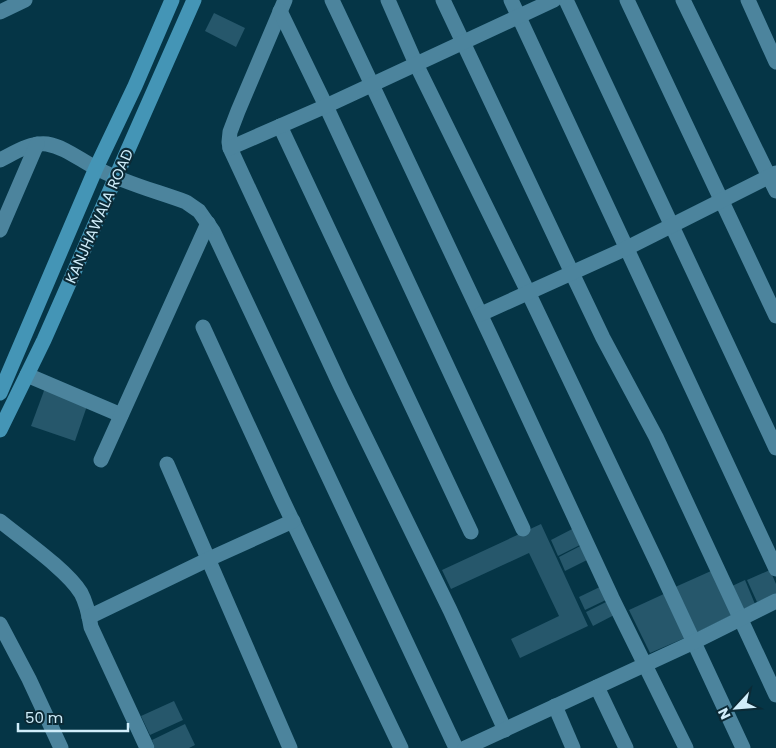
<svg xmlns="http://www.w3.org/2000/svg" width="776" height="748" font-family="Poppins,sans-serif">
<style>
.building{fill:#26576b}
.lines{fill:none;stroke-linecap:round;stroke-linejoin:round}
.minor{stroke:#4c849d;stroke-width:15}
.major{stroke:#4495b6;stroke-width:15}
.labels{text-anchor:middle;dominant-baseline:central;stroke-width:4.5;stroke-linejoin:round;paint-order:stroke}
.street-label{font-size:15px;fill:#d0edfa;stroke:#0b2a36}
</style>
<rect width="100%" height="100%" fill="#053546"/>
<g class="building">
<path d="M 214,13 L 245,28 L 236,47 L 205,31 Z"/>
<path d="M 45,388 L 88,403 L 75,441 L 31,426 Z"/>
<path d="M 541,524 L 588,626 L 520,658 L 511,639 L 559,616 L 529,553 L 451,589 L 442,570 Z"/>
<path d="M 578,526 L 586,542 L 558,556 L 551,540 Z"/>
<path d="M 586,543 L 593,557 L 565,571 L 559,557 Z"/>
<path d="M 770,570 L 776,584 L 776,594 L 757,602 L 747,580 Z"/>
<path d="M 711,571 L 732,615 L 694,634 L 673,588 Z"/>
<path d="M 745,580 L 755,604 L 741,610 L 730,587 Z"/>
<path d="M 604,585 L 610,598 L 585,610 L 579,597 Z"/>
<path d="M 666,593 L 687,637 L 650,653 L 629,610 Z"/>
<path d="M 612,599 L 618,613 L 593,626 L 586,612 Z"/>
<path d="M 174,701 L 183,720 L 150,735 L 141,716 Z"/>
<path d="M 185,724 L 195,745 L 189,748 L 155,748 L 152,740 Z"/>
</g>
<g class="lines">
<g class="minor">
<path d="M 285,0 L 238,111 L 230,132 L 229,142 L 230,148 L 341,387 L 450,610 L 505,730"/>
<path d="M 332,0 L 491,337 L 612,598 L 686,748"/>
<path d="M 388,0 L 416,64 L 528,292 L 658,565 L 743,748"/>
<path d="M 443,0 L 572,273 L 603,338 L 656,437 L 776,695"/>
<path d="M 511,0 L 776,569"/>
<path d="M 566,0 L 776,448"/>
<path d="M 627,0 L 776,316"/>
<path d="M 683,0 L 776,191"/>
<path d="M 748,0 L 776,62"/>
<path d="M 280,11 L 326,106 L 523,529"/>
<path d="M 0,12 L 25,0"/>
<path d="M 280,126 L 471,532"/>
<path d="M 230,148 L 326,106 L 554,0"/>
<path d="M 0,160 C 14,153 31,142 47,144 C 65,147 80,160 96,168 C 124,183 156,191 186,202 L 199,211 L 213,231 L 456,748"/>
<path d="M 0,230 L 37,144"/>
<path d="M 481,314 L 627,248 L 776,173"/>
<path d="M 203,327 L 282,499 L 401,748"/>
<path d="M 27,375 L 121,415"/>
<path d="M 101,460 L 208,223"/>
<path d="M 167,464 L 290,748"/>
<path d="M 0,521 C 22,539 67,570 81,593 C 87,604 89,615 91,627 L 147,748"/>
<path d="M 89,617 L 209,559 L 293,521"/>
<path d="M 0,624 L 29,679 L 61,748"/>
<path d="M 597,687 L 626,748"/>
<path d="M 555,706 L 573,748"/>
<path d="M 465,748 L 694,642 L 776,601"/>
</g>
<g class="major">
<path d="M 0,393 L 96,168 L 135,86 L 172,0"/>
<path d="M 0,430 L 44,340 L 194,0"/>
</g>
</g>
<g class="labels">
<g class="street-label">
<text transform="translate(99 216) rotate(-66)">KANJHAWALA ROAD</text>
</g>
</g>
<g transform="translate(736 708) rotate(244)" stroke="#0b2a36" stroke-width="4" paint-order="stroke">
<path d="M0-4L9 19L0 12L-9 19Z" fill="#d0edfa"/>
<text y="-8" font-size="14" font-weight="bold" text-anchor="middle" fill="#d0edfa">N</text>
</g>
<path d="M18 723v8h110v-8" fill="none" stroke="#d0edfa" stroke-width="2.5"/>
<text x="25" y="723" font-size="15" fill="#d0edfa" stroke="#0b2a36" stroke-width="4" paint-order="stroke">50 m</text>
</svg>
